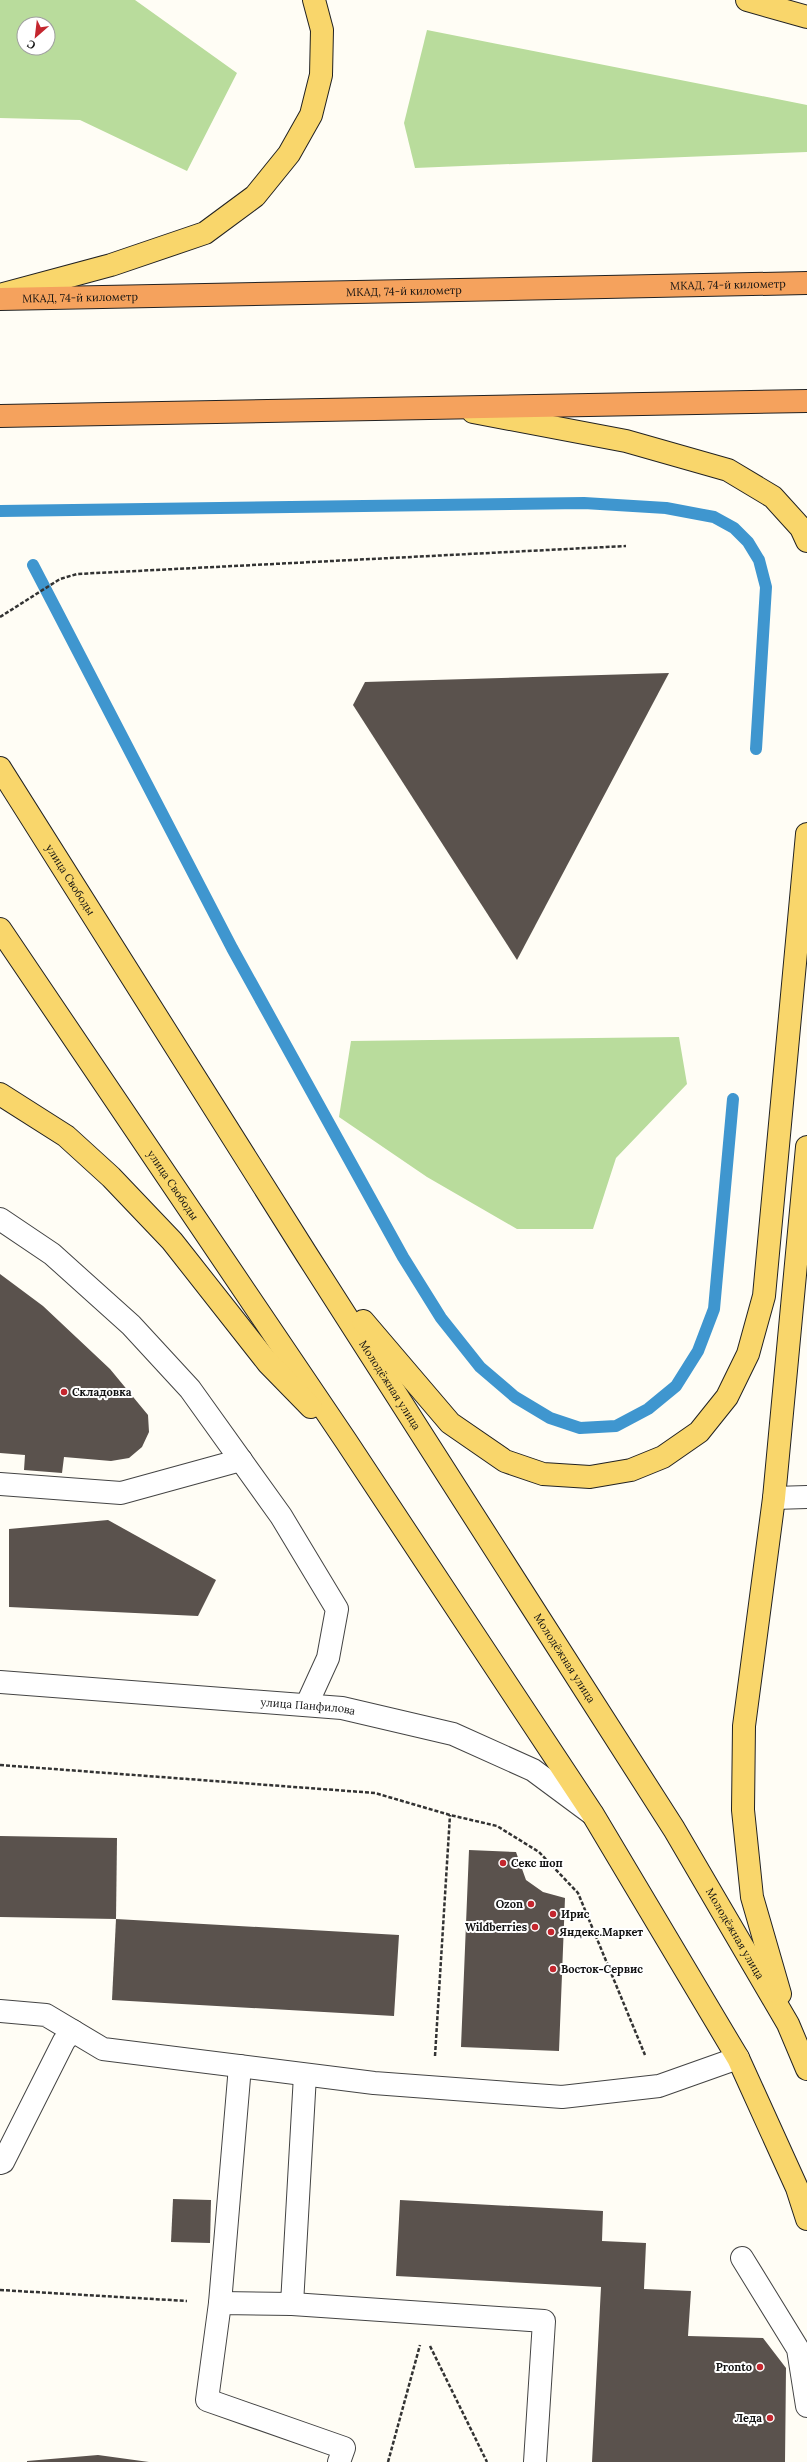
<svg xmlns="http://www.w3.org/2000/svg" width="807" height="2462" font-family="Lora,serif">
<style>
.forest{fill:#b9dc9c;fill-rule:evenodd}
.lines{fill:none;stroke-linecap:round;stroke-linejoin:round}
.stream{stroke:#3f96cf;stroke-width:12}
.building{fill:#5a524d}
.minor-casing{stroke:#444;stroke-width:24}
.major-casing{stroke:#222;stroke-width:24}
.highway-casing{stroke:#222;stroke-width:24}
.path{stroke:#333;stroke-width:2.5;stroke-dasharray:4 2;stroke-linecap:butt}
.minor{stroke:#fff;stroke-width:22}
.major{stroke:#f9d66b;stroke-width:22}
.highway{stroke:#f5a25d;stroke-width:22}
.poi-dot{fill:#c4262e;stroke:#fff;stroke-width:1.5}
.labels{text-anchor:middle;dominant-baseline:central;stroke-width:4;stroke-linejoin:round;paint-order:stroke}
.street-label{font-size:11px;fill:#111;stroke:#fff}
.poi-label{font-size:11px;font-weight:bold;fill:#111;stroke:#fff;text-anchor:start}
</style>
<rect width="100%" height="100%" fill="#fffdf5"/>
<g class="forest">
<path d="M 0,0 L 135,0 L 237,73 L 187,171 L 80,120 L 0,118 ZM 24,24 L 48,24 L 48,48 L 24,48 Z"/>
<path d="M 427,30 L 807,105 L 807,152 L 415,168 L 404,123 Z"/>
<path d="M 679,1037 L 687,1084 L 616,1158 L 593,1229 L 517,1229 L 427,1177 L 339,1117 L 351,1041 Z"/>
</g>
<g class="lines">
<g class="stream">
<path d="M 0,511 L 584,503 L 666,508 L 714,517 L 734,528 L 748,542 L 759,560 L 766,587 L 756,749"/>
<path d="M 33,565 L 232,948 L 403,1257 L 441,1318 L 480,1367 L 515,1397 L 550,1418 L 580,1428 L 616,1426 L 648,1409 L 676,1386 L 698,1351 L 714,1309 L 733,1099"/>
</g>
</g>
<g class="building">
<path d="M 669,673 L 517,960 L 353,705 L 365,682 Z"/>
<path d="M 0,1274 L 43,1306 L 110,1369 L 148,1415 L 149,1432 L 142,1447 L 129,1458 L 111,1461 L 64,1457 L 62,1473 L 24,1470 L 25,1455 L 0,1453 Z"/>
<path d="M 108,1520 L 216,1580 L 198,1616 L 9,1607 L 9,1529 Z"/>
<path d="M 0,1836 L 117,1838 L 116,1919 L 0,1917 Z"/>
<path d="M 469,1850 L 516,1852 L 526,1880 L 543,1892 L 565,1898 L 559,2051 L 461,2047 Z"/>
<path d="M 116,1919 L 399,1935 L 394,2016 L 112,2000 Z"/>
<path d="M 173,2199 L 211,2200 L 210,2243 L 171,2242 Z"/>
<path d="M 400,2200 L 603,2211 L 602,2241 L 646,2243 L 644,2289 L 691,2291 L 688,2336 L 763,2338 L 786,2368 L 785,2462 L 592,2462 L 601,2287 L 396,2276 Z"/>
<path d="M 98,2455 L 149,2462 L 27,2462 L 27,2461 Z"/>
</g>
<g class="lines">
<defs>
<g id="minor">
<path d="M 0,1219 L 52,1254 L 131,1325 L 190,1389 L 281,1516 L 337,1609 L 328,1658 L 307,1704"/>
<path d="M 0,1484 L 121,1493 L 241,1460"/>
<path d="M 774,1498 L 807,1497"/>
<path id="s1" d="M 0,1682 L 342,1708 L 453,1734 L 533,1770 L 591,1813"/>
<path d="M 0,2011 L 46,2015 L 103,2049 L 374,2083 L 562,2097 L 659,2086 L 738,2058"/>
<path d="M 305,2075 L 292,2304 L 220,2303 L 207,2400 L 344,2448 L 339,2462"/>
<path d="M 0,2163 L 3,2162 L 64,2041 L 73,2031"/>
<path d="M 742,2258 L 798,2349 L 807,2406"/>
<path d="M 220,2303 L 240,2066"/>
<path d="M 292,2304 L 544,2321 L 535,2462"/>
</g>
<g id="major">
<path d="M 747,0 L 807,17"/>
<path d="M 0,295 L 111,265 L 205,233 L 255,196 L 289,154 L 311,115 L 321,75 L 322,30 L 314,0"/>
<path d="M 473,412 L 626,441 L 728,470 L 773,497 L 801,528 L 807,541"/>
<path id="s2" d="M 0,768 L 307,1255 L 674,1829 L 788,2024 L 807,2069"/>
<path id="s3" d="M 0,929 L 346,1441 L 592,1813 L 738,2058 L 797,2188 L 807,2219"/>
<path d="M 0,1094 L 66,1136 L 111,1177 L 172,1241 L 268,1363 L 311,1407"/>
<path d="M 363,1321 L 450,1423 L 505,1461 L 543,1474 L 590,1477 L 631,1470 L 663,1457 L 699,1432 L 727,1397 L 748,1354 L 764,1296 L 807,834"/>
<path d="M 780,1994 L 752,1897 L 743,1810 L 744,1726 L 774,1498 L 807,1147"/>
</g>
<g id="highway">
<path id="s4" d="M 0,299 L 807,283"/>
<path d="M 0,416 L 807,401"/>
</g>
</defs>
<use href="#minor" class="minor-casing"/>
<use href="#major" class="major-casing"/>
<use href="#highway" class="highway-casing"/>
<g class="path">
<path d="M 0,617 L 60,579 L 77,574 L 626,546"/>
<path d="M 0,1765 L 375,1793 L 450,1815 L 497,1826 L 539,1852 L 578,1893 L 645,2055"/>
<path d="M 435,2056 L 450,1815"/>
<path d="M 0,2290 L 187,2301"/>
<path d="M 430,2346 L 487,2462"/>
<path d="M 388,2462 L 420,2345"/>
</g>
<use href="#minor" class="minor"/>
<use href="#major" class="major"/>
<use href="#highway" class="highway"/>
</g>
<g class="poi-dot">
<circle cx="64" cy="1392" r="4"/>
<circle cx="503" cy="1863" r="4"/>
<circle cx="531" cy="1904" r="4"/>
<circle cx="553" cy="1914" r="4"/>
<circle cx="535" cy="1927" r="4"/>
<circle cx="551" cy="1932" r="4"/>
<circle cx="553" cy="1969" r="4"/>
<circle cx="760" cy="2367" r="4"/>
<circle cx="770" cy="2418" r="4"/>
</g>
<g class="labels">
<g class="street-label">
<text stroke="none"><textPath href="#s4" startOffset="728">МКАД, 74-й километр</textPath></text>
<text stroke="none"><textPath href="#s4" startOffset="404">МКАД, 74-й километр</textPath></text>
<text stroke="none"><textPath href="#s4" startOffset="80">МКАД, 74-й километр</textPath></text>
<text stroke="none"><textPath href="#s2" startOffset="132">улица Свободы</textPath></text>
<text stroke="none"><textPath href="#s3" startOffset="309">улица Свободы</textPath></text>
<text stroke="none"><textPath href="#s2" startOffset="730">Молодёжная улица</textPath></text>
<text stroke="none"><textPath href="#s2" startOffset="1054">Молодёжная улица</textPath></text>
<text stroke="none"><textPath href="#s1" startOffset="309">улица Панфилова</textPath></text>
<text stroke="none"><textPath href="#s2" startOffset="1378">Молодёжная улица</textPath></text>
</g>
<g class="poi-label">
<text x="72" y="1392">Складовка</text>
<text x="511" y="1863">Секс шоп</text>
<text x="523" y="1904" text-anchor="end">Ozon</text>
<text x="561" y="1914">Ирис</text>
<text x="527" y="1927" text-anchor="end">Wildberries</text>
<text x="559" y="1932">Яндекс.Маркет</text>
<text x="561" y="1969">Восток-Сервис</text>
<text x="752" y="2367" text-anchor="end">Pronto</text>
<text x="762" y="2418" text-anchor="end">Леда</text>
</g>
</g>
<g transform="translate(36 36) rotate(208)"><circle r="19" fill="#ffffff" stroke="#a0a0a0"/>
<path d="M0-3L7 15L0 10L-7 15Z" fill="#c4262e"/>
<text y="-6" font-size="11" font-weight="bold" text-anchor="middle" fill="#111111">С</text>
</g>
</svg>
